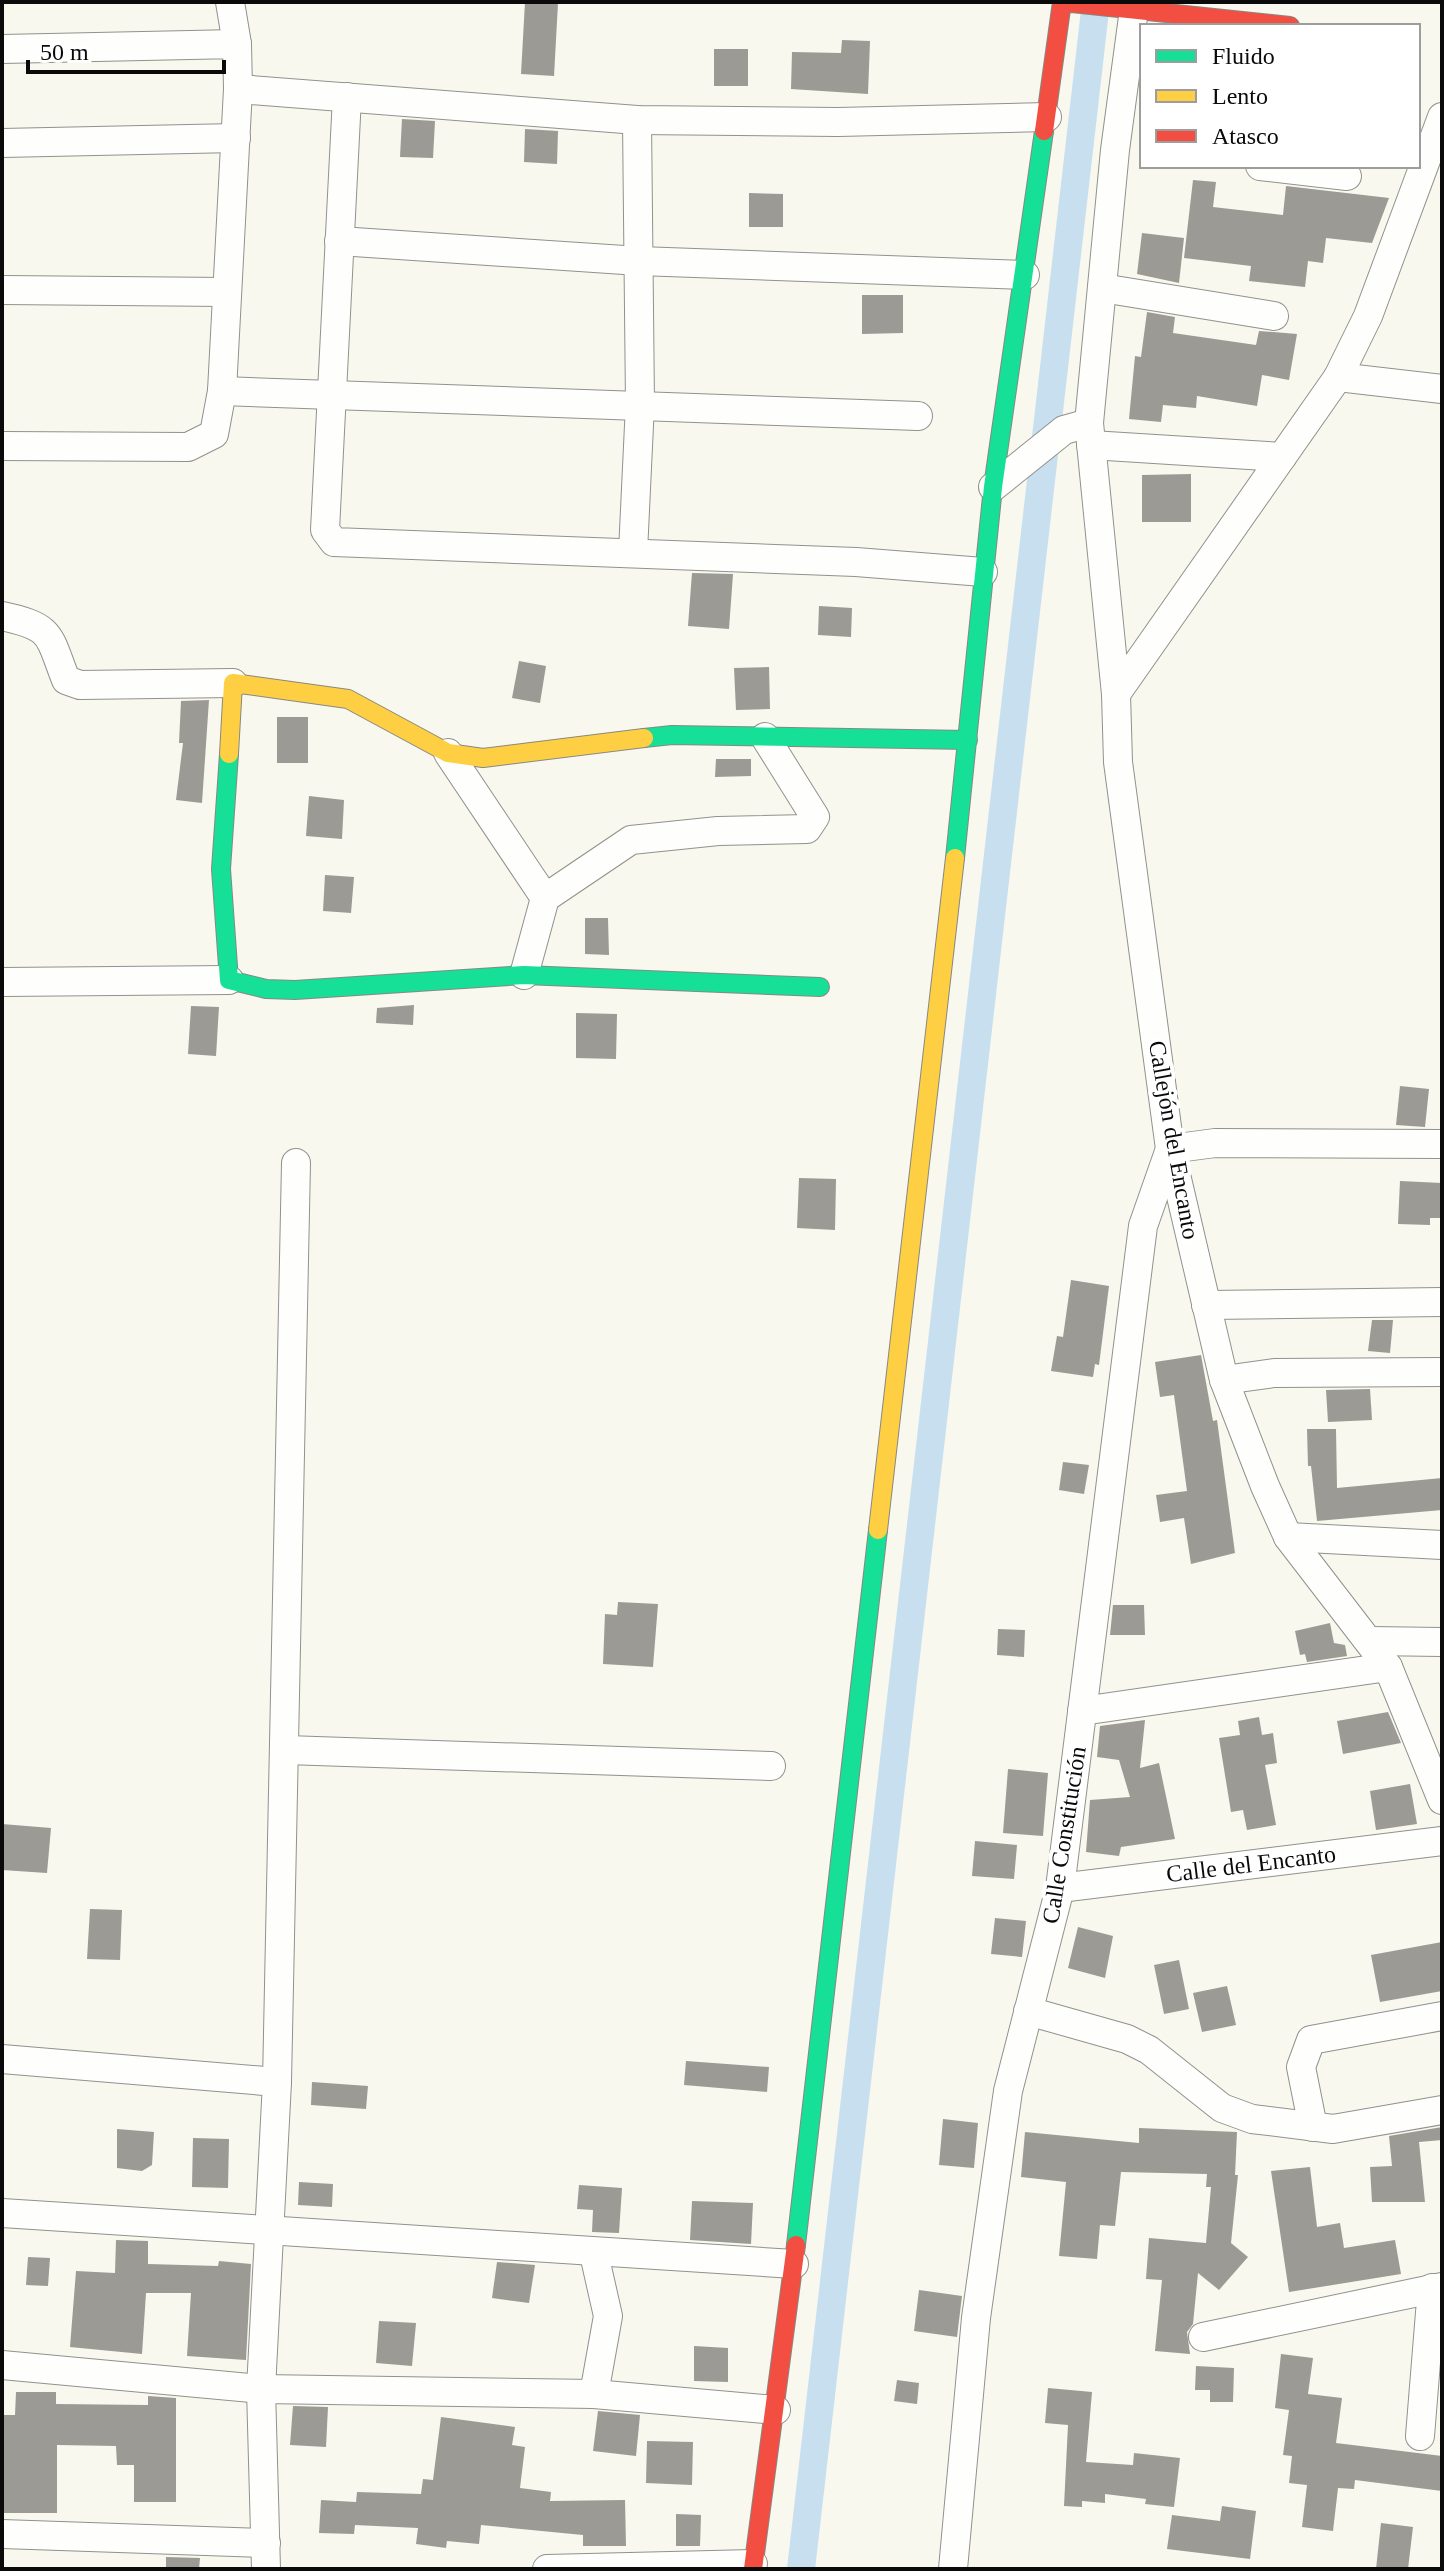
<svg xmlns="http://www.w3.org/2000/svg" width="1444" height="2571" font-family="Georgia,serif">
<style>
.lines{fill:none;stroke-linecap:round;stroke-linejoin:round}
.canal{stroke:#c8dfef;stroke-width:28}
.building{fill:#9b9a94}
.street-casing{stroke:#91918d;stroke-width:30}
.fast-casing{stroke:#888883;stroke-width:20}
.slow-casing{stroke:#888883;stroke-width:20}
.jam-casing{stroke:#888883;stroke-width:20}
.street{stroke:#fefefc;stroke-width:28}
.fast{stroke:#16e098;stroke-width:18}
.slow{stroke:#ffcf43;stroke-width:18}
.jam{stroke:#f24e42;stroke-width:18}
.labels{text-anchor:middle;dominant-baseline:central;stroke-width:8;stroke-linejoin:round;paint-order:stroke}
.street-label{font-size:24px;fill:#0a0a0a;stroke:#fff}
</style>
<rect width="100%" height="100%" fill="#f8f8ee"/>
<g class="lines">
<path class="canal" d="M 801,2569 L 1096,2"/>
</g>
<g class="building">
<path d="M 525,2 L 558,3 L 554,76 L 521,74 Z"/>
<path d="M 842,40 L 870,41 L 868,94 L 791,89 L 792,52 L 841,53 Z"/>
<rect x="714" y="49" width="34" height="37"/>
<path d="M 402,119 L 435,121 L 433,158 L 400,157 Z"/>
<path d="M 525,129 L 558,131 L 557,164 L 524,162 Z"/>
<path d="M 1193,180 L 1216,182 L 1213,207 L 1283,215 L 1286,186 L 1389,198 L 1372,243 L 1326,238 L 1323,263 L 1308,261 L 1305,287 L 1249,281 L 1251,266 L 1184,258 Z"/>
<path d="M 749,193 L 783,194 L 783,227 L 749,227 Z"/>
<path d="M 1142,233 L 1184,238 L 1179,283 L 1137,274 Z"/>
<path d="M 862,295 L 903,295 L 903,333 L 862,334 Z"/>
<path d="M 1147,312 L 1175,317 L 1173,333 L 1256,345 L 1259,331 L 1297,334 L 1289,380 L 1262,375 L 1257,406 L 1197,396 L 1196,408 L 1163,405 L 1161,422 L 1129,419 L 1135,356 L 1141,357 Z"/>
<path d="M 1191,474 L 1191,522 L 1142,522 L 1142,475 Z"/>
<path d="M 692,573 L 733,574 L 729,629 L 688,626 Z"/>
<path d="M 819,606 L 852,608 L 851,637 L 818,635 Z"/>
<path d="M 519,661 L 546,666 L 540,703 L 512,698 Z"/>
<path d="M 769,667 L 770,709 L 736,710 L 734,668 Z"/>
<path d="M 209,700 L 202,803 L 176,800 L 183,743 L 179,743 L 181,701 Z"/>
<rect x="277" y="717" width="31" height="46"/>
<path d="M 716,759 L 751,759 L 751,776 L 715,777 Z"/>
<path d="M 309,796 L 344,800 L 342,839 L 306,836 Z"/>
<path d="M 325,875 L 354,877 L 351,913 L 323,911 Z"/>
<path d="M 585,918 L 608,918 L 609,955 L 585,954 Z"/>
<path d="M 414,1005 L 413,1025 L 376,1023 L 377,1008 Z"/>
<path d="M 191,1006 L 219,1007 L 216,1056 L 188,1054 Z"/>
<path d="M 576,1013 L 617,1014 L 616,1059 L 576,1058 Z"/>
<path d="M 1400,1086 L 1429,1089 L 1425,1127 L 1396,1125 Z"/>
<path d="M 799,1178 L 836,1179 L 835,1230 L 797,1228 Z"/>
<path d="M 1400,1181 L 1442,1183 L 1442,1218 L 1430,1218 L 1430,1225 L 1398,1224 Z"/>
<path d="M 1071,1280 L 1109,1286 L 1099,1365 L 1095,1364 L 1093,1377 L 1051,1371 L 1057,1336 L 1063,1337 Z"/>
<path d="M 1372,1320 L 1393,1320 L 1390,1353 L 1368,1351 Z"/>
<path d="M 1201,1355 L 1213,1421 L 1217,1420 L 1235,1553 L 1191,1564 L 1184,1518 L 1160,1522 L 1156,1495 L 1187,1491 L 1174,1395 L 1160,1397 L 1155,1362 Z"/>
<path d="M 1370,1389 L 1372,1420 L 1328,1422 L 1326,1390 Z"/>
<path d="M 1307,1429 L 1336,1429 L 1337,1488 L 1442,1478 L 1442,1510 L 1317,1521 L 1311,1466 L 1308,1466 Z"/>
<path d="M 1063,1462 L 1089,1465 L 1084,1494 L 1059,1490 Z"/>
<path d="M 618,1602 L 658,1604 L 653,1667 L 603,1664 L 605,1614 L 617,1615 Z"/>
<path d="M 1113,1605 L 1144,1605 L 1145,1635 L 1110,1635 Z"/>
<path d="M 1330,1623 L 1334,1643 L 1345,1645 L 1347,1656 L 1307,1662 L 1305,1654 L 1300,1655 L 1295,1631 Z"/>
<path d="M 998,1629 L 1025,1630 L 1024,1657 L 997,1655 Z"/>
<path d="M 1388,1712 L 1401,1743 L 1343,1754 L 1337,1721 Z"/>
<path d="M 1259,1717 L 1262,1735 L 1273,1733 L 1277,1763 L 1265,1765 L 1276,1825 L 1247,1830 L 1243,1810 L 1231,1812 L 1219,1738 L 1240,1735 L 1238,1721 Z"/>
<path d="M 1145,1720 L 1140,1768 L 1159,1763 L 1175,1839 L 1121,1847 L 1119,1856 L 1086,1852 L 1090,1800 L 1130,1797 L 1119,1760 L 1097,1757 L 1100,1726 Z"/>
<path d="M 1008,1769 L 1048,1773 L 1043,1836 L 1003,1833 Z"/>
<path d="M 1410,1784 L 1417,1824 L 1376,1830 L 1370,1791 Z"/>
<path d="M 2,1824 L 51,1828 L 47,1873 L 2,1870 Z"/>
<path d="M 975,1841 L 1017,1845 L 1014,1879 L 972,1876 Z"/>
<path d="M 90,1909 L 122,1910 L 120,1960 L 87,1959 Z"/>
<path d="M 995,1918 L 1026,1921 L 1022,1957 L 991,1954 Z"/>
<path d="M 1078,1927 L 1113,1936 L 1105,1978 L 1068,1968 Z"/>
<path d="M 1442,1942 L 1442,1991 L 1380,2002 L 1371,1955 Z"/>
<path d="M 1179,1960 L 1189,2009 L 1164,2014 L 1154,1965 Z"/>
<path d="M 1227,1986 L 1236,2025 L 1202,2032 L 1193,1993 Z"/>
<path d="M 686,2061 L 769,2067 L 767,2092 L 684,2085 Z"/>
<path d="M 312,2082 L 368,2086 L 366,2109 L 311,2105 Z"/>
<path d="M 943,2119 L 978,2123 L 974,2168 L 939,2165 Z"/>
<path d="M 1442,2127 L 1442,2140 L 1419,2142 L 1425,2202 L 1372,2202 L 1370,2167 L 1392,2166 L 1389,2136 Z"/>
<path d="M 1139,2128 L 1237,2132 L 1235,2175 L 1238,2175 L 1231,2243 L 1248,2257 L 1219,2290 L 1198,2273 L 1193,2324 L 1187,2332 L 1190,2354 L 1155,2351 L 1162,2280 L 1146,2279 L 1149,2238 L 1206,2243 L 1211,2187 L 1206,2187 L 1207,2174 L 1121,2172 L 1115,2226 L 1100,2225 L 1097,2259 L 1059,2256 L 1066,2182 L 1021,2177 L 1025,2132 L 1139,2143 Z"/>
<path d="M 117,2129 L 154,2132 L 152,2165 L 142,2171 L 117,2168 Z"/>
<path d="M 193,2138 L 229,2139 L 228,2188 L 192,2187 Z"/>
<path d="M 1310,2167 L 1317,2227 L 1340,2223 L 1344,2248 L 1395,2240 L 1401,2274 L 1289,2292 L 1271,2171 Z"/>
<path d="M 299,2182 L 333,2184 L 332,2207 L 298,2205 Z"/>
<path d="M 579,2185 L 622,2188 L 619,2233 L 592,2232 L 593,2210 L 577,2209 Z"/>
<path d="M 692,2201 L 753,2203 L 751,2244 L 690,2240 Z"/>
<path d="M 116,2240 L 148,2241 L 148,2264 L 218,2266 L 219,2261 L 251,2264 L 246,2360 L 187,2356 L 191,2293 L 146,2293 L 142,2354 L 70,2347 L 76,2271 L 115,2273 Z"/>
<path d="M 28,2257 L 50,2258 L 48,2286 L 26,2285 Z"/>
<path d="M 497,2262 L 535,2265 L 529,2303 L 492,2298 Z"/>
<path d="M 919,2290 L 962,2296 L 957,2337 L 914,2331 Z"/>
<path d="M 379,2321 L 416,2323 L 412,2366 L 376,2363 Z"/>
<path d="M 694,2346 L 728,2348 L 728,2382 L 694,2381 Z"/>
<path d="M 1281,2354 L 1313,2358 L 1308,2394 L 1342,2398 L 1336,2443 L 1442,2456 L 1442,2491 L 1355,2480 L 1354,2489 L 1338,2488 L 1333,2531 L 1302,2527 L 1307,2485 L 1289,2483 L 1292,2456 L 1283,2455 L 1289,2410 L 1275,2408 Z"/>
<path d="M 1196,2366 L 1234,2368 L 1233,2402 L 1210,2402 L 1210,2390 L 1195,2390 Z"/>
<path d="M 897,2380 L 919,2383 L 917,2404 L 894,2401 Z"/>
<path d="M 1048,2388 L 1092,2392 L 1086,2462 L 1133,2465 L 1134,2453 L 1180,2458 L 1174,2507 L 1145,2504 L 1146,2499 L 1105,2494 L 1105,2503 L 1082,2501 L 1082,2507 L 1064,2506 L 1068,2425 L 1045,2423 Z"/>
<path d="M 16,2392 L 56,2392 L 56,2404 L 148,2405 L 148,2396 L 176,2398 L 176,2502 L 134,2502 L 134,2465 L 117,2465 L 116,2446 L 57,2445 L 57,2513 L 2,2513 L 2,2415 L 15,2415 Z"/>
<path d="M 293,2406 L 328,2407 L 326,2447 L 290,2445 Z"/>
<path d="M 598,2411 L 640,2415 L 636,2456 L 593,2451 Z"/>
<path d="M 441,2417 L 515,2427 L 512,2445 L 525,2447 L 520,2488 L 551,2492 L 550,2501 L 625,2500 L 626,2546 L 583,2546 L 583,2535 L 481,2525 L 479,2544 L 447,2541 L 446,2548 L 416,2544 L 418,2528 L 355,2525 L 354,2534 L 319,2533 L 321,2500 L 356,2502 L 357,2492 L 421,2494 L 423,2479 L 433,2480 Z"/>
<path d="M 647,2441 L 693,2442 L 692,2485 L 646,2483 Z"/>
<path d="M 1222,2506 L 1256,2511 L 1250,2559 L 1167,2549 L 1172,2515 L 1220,2521 Z"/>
<path d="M 676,2514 L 701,2515 L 700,2546 L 676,2546 Z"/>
<path d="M 1381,2523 L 1413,2527 L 1408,2569 L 1376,2569 Z"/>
<path d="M 166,2557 L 200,2558 L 199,2569 L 166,2569 Z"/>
</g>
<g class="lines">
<defs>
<g id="street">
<path d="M 230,2 L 237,44"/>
<path d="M 1135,2 L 1115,150 L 1089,423 L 1116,694 L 1118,762 L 1170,1149 L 1224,1380 L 1265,1486 L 1288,1537 L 1388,1667 L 1442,1800"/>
<path d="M 2,49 L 237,44 L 238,89 L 222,391 L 214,434 L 188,447 L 2,446"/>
<path d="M 238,89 L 637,120 L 838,122 L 1047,117"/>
<path d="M 347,97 L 325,530 L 334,542 L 856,562 L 983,572"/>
<path d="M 2,143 L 236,138"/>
<path d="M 1260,166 L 1347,176"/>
<path d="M 339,241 L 639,261 L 1025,275"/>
<path d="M 1102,288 L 1274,316"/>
<path d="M 2,290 L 227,292"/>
<path d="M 1338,377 L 1442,389"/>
<path d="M 222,391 L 918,416"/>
<path d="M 1091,445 L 1282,457"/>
<path d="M 993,487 L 1064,430 L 1089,423"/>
<path d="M 633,552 L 640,404 L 637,120"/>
<path d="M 2,616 C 53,627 48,634 66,680 L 80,685 L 233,683"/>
<path d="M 1116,694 L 1338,377 L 1368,316 L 1442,117"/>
<path d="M 448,753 L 545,898"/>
<path d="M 524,975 L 545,898 L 631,840 L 718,831 L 807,829 L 815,817 L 765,737"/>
<path d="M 2,982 L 229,980"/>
<path d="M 1206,1305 L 1442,1302"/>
<path d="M 1224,1380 L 1274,1373 L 1442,1372"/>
<path d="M 1288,1537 L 1442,1545"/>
<path d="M 1370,1641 L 1442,1642"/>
<path d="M 1082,1711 L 1388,1667"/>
<path d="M 286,1750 L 771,1766"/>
<path d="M 1060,1888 L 1442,1841"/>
<path d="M 1028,2011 L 1127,2039 L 1149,2050 L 1222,2108 L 1252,2119 L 1333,2129 L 1442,2110"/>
<path d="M 2,2059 L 277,2082"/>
<path d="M 1313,2127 L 1301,2067 L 1311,2040 L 1442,2016"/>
<path d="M 2,2213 L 794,2264"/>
<path d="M 1203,2337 L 1442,2287"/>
<path d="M 2,2365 L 261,2389 L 594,2394 L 776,2410"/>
<path d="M 594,2394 L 608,2316 L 594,2254"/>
<path d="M 1420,2436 L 1432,2288"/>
<path d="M 2,2534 L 266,2543"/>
<path d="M 266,2569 L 261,2389 L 277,2082 L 296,1163"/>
<path d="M 547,2569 L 753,2564"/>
<path d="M 953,2569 L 976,2318 L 1008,2091 L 1060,1888 L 1143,1226 L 1170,1149 L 1215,1143 L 1442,1144"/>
</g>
<g id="fast">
<path d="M 644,738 L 672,735 L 968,740"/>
<path d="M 229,754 L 221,869 L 229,980 L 266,989 L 295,990 L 524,975 L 820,987"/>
<path d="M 955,858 L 993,487 L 1044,131"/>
<path d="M 796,2245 L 878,1530"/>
</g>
<g id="slow">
<path d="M 229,754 L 233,683 L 348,699 L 448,753 L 483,758 L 644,738"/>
<path d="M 878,1530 L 955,858"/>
</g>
<g id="jam">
<path d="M 1044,131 L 1062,2 L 1290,26"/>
<path d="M 753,2569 L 796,2245"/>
</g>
</defs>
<use href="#street" class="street-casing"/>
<use href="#fast" class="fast-casing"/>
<use href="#slow" class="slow-casing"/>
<use href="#jam" class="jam-casing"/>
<use href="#street" class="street"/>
<use href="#fast" class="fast"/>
<use href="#slow" class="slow"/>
<use href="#jam" class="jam"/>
</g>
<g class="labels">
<g class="street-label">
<text transform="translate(1174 1140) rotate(80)">Callejón del Encanto</text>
<text transform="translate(1064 1835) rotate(-81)">Calle Constitución</text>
<text transform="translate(1251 1864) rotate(-7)">Calle del Encanto</text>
</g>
</g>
<rect width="1444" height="2571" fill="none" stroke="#0a0a0a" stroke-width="8"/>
<rect x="1140" y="24" width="280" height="144" fill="#ffffff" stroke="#9d9d9d" stroke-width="2"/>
<rect x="1156" y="50" width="40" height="12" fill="#16e098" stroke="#9d9d9d" stroke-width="2"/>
<text x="1212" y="64" font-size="24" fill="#0a0a0a">Fluido</text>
<rect x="1156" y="90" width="40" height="12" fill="#ffcf43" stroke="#9d9d9d" stroke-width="2"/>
<text x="1212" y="104" font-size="24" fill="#0a0a0a">Lento</text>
<rect x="1156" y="130" width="40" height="12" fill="#f24e42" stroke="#9d9d9d" stroke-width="2"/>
<text x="1212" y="144" font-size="24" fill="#0a0a0a">Atasco</text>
<path d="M28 60v12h196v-12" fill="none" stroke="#0a0a0a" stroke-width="4"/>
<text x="40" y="60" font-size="24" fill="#0a0a0a" stroke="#ffffff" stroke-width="6" paint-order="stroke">50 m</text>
</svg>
